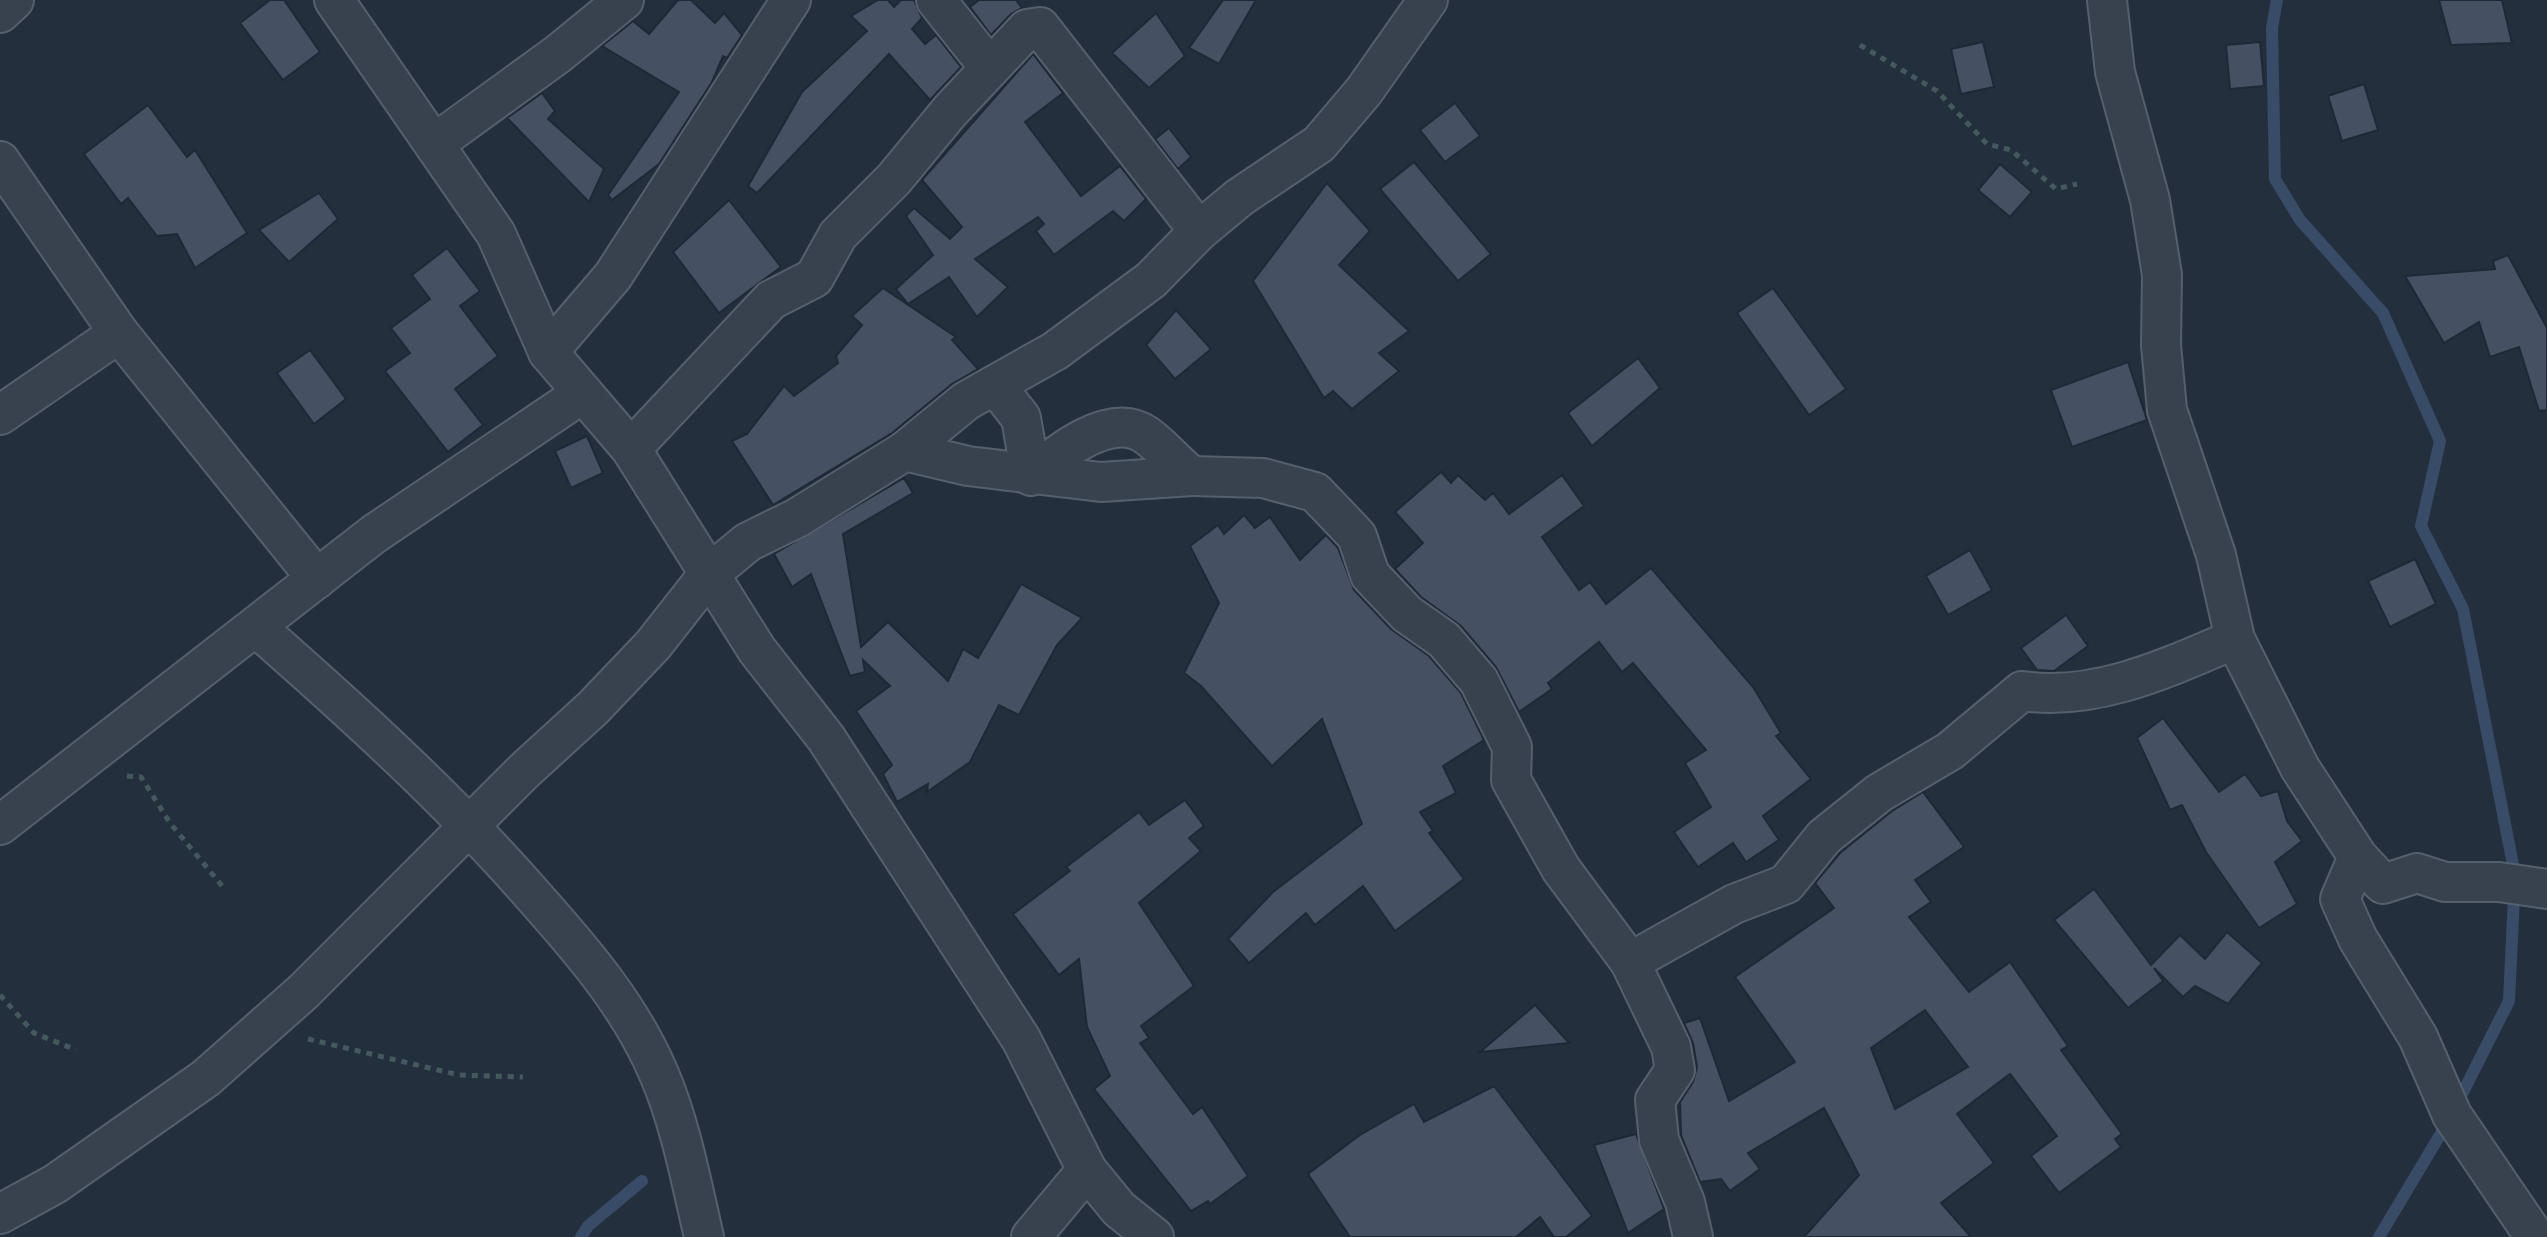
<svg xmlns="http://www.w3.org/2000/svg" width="2547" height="1237" font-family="Mulish,sans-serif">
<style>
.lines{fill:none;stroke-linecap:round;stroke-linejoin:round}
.stream{stroke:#394c67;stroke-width:12}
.building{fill:#455162;stroke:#1f2835;stroke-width:2;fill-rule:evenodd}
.street-casing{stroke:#565f6c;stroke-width:42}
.path{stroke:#44595c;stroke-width:5;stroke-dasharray:6 6;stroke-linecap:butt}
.street{stroke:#38414e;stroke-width:38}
</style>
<rect width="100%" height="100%" fill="#242f3e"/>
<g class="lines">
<g class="stream">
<path d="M 2277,0 L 2272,28 L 2275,179 L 2300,220 L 2383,313 L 2440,441 L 2421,526 L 2463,609 L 2515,875 L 2509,1001 L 2457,1104"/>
<path d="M 581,1237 L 588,1226 L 642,1181"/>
<path d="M 2379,1237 L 2449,1120"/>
</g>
</g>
<g class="building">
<path d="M 270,0 L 284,0 L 320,52 L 283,80 L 240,23 Z"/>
<path d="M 678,0 L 691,0 L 715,23 L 724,13 L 742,35 L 727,58 L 723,56 L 712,82 L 659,164 L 612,200 L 608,195 L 679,92 L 602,46 L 633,21 L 649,34 Z"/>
<path d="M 878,0 L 888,0 L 894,7 L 901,0 L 914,0 L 922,18 L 912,29 L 925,44 L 936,35 L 961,67 L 930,100 L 889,54 L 757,193 L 748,186 L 802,92 L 867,31 L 851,16 Z"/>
<path d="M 979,0 L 1016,0 L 1022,8 L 1011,14 L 991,35 L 970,7 Z"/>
<path d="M 1223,0 L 1256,0 L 1219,64 L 1189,48 Z"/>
<path d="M 2439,0 L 2502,0 L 2512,43 L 2451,45 Z"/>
<path d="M 1156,13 L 1185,56 L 1149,88 L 1112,53 Z"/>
<path d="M 1983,42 L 1994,87 L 1961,94 L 1951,49 Z"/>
<path d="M 2260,42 L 2264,86 L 2230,89 L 2226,45 Z"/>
<path d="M 1033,54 L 1063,93 L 1025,122 L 1081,196 L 1120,166 L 1146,199 L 1124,221 L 1113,211 L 1054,255 L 1036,231 L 1044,224 L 1038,217 L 975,259 L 1008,287 L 977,317 L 949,277 L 908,304 L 896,289 L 933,255 L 906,216 L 914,208 L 950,239 L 962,227 L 922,180 Z"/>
<path d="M 2364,84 L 2378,130 L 2342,141 L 2328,96 Z"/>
<path d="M 542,93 L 555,111 L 548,119 L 604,169 L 589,202 L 507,118 Z"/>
<path d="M 1455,103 L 1480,136 L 1445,162 L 1420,130 Z"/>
<path d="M 148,105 L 187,157 L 195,150 L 247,233 L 195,268 L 177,234 L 157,236 L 128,198 L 121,204 L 84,154 Z"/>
<path d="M 1169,128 L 1191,157 L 1178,169 L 1155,139 Z"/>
<path d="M 1414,162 L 1491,254 L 1458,281 L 1380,189 Z"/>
<path d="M 2000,164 L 2032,192 L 2010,217 L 1978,190 Z"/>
<path d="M 1327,183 L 1370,231 L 1339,265 L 1409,331 L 1379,353 L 1399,371 L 1352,409 L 1333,391 L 1324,398 L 1253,281 Z"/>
<path d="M 319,193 L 338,219 L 289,262 L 259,230 Z"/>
<path d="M 729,200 L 781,267 L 719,313 L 673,252 Z"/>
<path d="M 447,248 L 480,291 L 460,306 L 498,356 L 455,389 L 483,425 L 448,452 L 385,371 L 410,353 L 391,328 L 430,299 L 412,275 Z"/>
<path d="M 2508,255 L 2547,328 L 2547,410 L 2539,411 L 2519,347 L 2490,357 L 2479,322 L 2444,343 L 2405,276 L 2495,269 L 2493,261 Z"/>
<path d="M 883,288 L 956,337 L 952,340 L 978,369 L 952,384 L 892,433 L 773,505 L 732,441 L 747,434 L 784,386 L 794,396 L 838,363 L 836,356 L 862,325 L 852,316 Z"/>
<path d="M 1773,288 L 1846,389 L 1809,415 L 1737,313 Z"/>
<path d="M 1176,310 L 1211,349 L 1175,379 L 1146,345 Z"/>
<path d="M 310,350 L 346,399 L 314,424 L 277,373 Z"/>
<path d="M 1638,358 L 1660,388 L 1592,446 L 1568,413 Z"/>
<path d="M 2128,362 L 2147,420 L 2072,447 L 2051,390 Z"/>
<path d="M 587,436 L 603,473 L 571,488 L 555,451 Z"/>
<path d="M 1441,472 L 1451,483 L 1458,475 L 1485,500 L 1493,493 L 1509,514 L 1562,475 L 1584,506 L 1542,537 L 1579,590 L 1590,582 L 1606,604 L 1651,568 L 1753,687 L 1781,733 L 1776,736 L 1811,779 L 1763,816 L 1779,840 L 1746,862 L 1733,843 L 1698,867 L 1674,832 L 1711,807 L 1685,763 L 1706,750 L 1633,663 L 1622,672 L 1599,642 L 1548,683 L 1552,689 L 1519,712 L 1496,667 L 1461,626 L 1421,597 L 1395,569 L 1423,543 L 1395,512 Z"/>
<path d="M 904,478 L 913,493 L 843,534 L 861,647 L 888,622 L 948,681 L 963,649 L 978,658 L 1021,584 L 1082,618 L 1057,645 L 1019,715 L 999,705 L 970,762 L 927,792 L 928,784 L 897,802 L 883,774 L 892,765 L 856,711 L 890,686 L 863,660 L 865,672 L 850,676 L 811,574 L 792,587 L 774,554 Z"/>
<path d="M 1244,515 L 1255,528 L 1270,517 L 1300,560 L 1326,535 L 1338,548 L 1354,590 L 1391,629 L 1429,656 L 1461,693 L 1484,740 L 1443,766 L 1456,793 L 1420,812 L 1433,831 L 1429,833 L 1464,879 L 1395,931 L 1363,886 L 1315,925 L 1306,913 L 1249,963 L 1228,939 L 1273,892 L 1362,824 L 1322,719 L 1272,766 L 1201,686 L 1184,673 L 1219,603 L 1190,546 L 1218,525 L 1224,534 Z"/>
<path d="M 1970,550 L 1992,590 L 1948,615 L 1926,576 Z"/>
<path d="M 2415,559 L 2436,604 L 2390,627 L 2368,581 Z"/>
<path d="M 2066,615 L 2088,646 L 2054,671 L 2037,670 L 2021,648 Z"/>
<path d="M 2163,718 L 2219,792 L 2245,774 L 2261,796 L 2278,791 L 2287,821 L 2302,841 L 2275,862 L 2297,904 L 2259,928 L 2206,852 L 2182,805 L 2170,810 L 2137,738 Z"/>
<path d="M 1923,792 L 1964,847 L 1915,880 L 1931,902 L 1909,917 L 1969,992 L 2010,962 L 2068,1046 L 2061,1050 L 2122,1134 L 2115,1139 L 2121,1147 L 2059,1193 L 2031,1156 L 2057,1136 L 2010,1074 L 1957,1114 L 1994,1163 L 1941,1203 L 1971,1237 L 1804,1237 L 1859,1175 L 1824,1108 L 1748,1153 L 1760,1169 L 1730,1191 L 1721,1179 L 1700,1182 L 1681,1135 L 1680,1102 L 1693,1082 L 1697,1067 L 1693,1043 L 1684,1023 L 1700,1018 L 1729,1101 L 1795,1062 L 1735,977 L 1834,908 L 1815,883 L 1840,853 L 1892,811 ZM 1925,1010 L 1968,1067 L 1895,1109 L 1871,1048 Z"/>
<path d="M 1185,800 L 1204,826 L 1189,838 L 1201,851 L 1139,903 L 1194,986 L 1141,1026 L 1149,1038 L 1140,1043 L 1193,1114 L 1202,1107 L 1248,1176 L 1210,1204 L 1208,1201 L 1191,1211 L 1094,1089 L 1110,1076 L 1087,1027 L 1079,959 L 1059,975 L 1013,914 L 1070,871 L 1066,867 L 1139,812 L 1149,825 Z"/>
<path d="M 2094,889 L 2151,965 L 2180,935 L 2205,959 L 2227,932 L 2262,963 L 2228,1004 L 2195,986 L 2183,997 L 2154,968 L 2163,981 L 2128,1008 L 2054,920 Z"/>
<path d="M 1535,1005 L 1569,1043 L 1480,1052 Z"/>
<path d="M 1494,1086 L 1592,1216 L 1566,1237 L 1554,1237 L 1540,1217 L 1516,1237 L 1350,1237 L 1308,1174 L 1360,1135 L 1414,1104 L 1424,1122 Z"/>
<path d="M 1636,1134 L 1664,1209 L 1628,1233 L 1594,1145 Z"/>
</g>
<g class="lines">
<defs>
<g id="street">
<path d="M 334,0 L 496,234 L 548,352 L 631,449 L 757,650 L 826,738 L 1021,1039 L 1087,1170 L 1119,1209 L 1154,1237"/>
<path d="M 936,0 L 989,67"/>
<path d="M 2107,0 L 2115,72 L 2150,200 L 2162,275 L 2161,345 L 2167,410 L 2216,555 L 2235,639 L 2300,768 L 2358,857 L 2340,899 L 2358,939 L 2418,1037 L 2452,1115 L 2535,1237"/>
<path d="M 0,13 L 14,0"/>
<path d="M 434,144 L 558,54 L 624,0"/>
<path d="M 0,161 L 119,333 L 317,579"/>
<path d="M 548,352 L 613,276 L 791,0"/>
<path d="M 996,386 L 1021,418 L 1031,476 C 1057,454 1111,410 1146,435 C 1162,446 1176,464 1192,476 L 1263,478 L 1315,492 L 1357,536 L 1370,575 L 1407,614 L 1444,640 L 1479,681 L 1512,747 L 1511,780 L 1561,869 L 1630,962 L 1734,904 L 1786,884 L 1824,837 L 1879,793 L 1950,751 L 2022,691 C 2096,702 2169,667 2235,639"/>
<path d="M 0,415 L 119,333"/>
<path d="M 631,449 L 771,300 L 814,278 L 838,235 L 894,179 L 950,111 L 1027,29 L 1040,27 L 1199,231"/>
<path d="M 905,451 L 968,466 L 1101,482 L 1192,476"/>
<path d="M 256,627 C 355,714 451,801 538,901 C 585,954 631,1008 659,1074 C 680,1122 692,1185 704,1237"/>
<path d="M 0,825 L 374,534 L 583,393"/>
<path d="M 2358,857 L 2383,884 L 2417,873 L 2445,882 L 2499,882 L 2547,889"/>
<path d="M 1630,962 L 1671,1047 L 1675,1070 L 1655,1100 L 1659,1140 L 1685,1202 L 1693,1237"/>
<path d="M 0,1214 L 55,1184 L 206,1078 L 303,992 L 524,771 L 593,708 L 653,645 L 708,575 L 748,542 L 797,518 L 905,451 L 966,401 L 1055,351 L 1151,280 L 1199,231 L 1240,197 L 1319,144 L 1364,91 L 1428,0"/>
<path d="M 1031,1237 L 1087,1170"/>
</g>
</defs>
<use href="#street" class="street-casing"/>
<g class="path">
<path d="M 1860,45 L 1937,91 L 1987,144 L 2011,150 L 2056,189 L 2077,184"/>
<path d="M 127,776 L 141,777 L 170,823 L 223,887"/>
<path d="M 0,995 L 34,1033 L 76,1050"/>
<path d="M 308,1039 L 459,1075 L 523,1077"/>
</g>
<use href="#street" class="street"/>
</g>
</svg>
